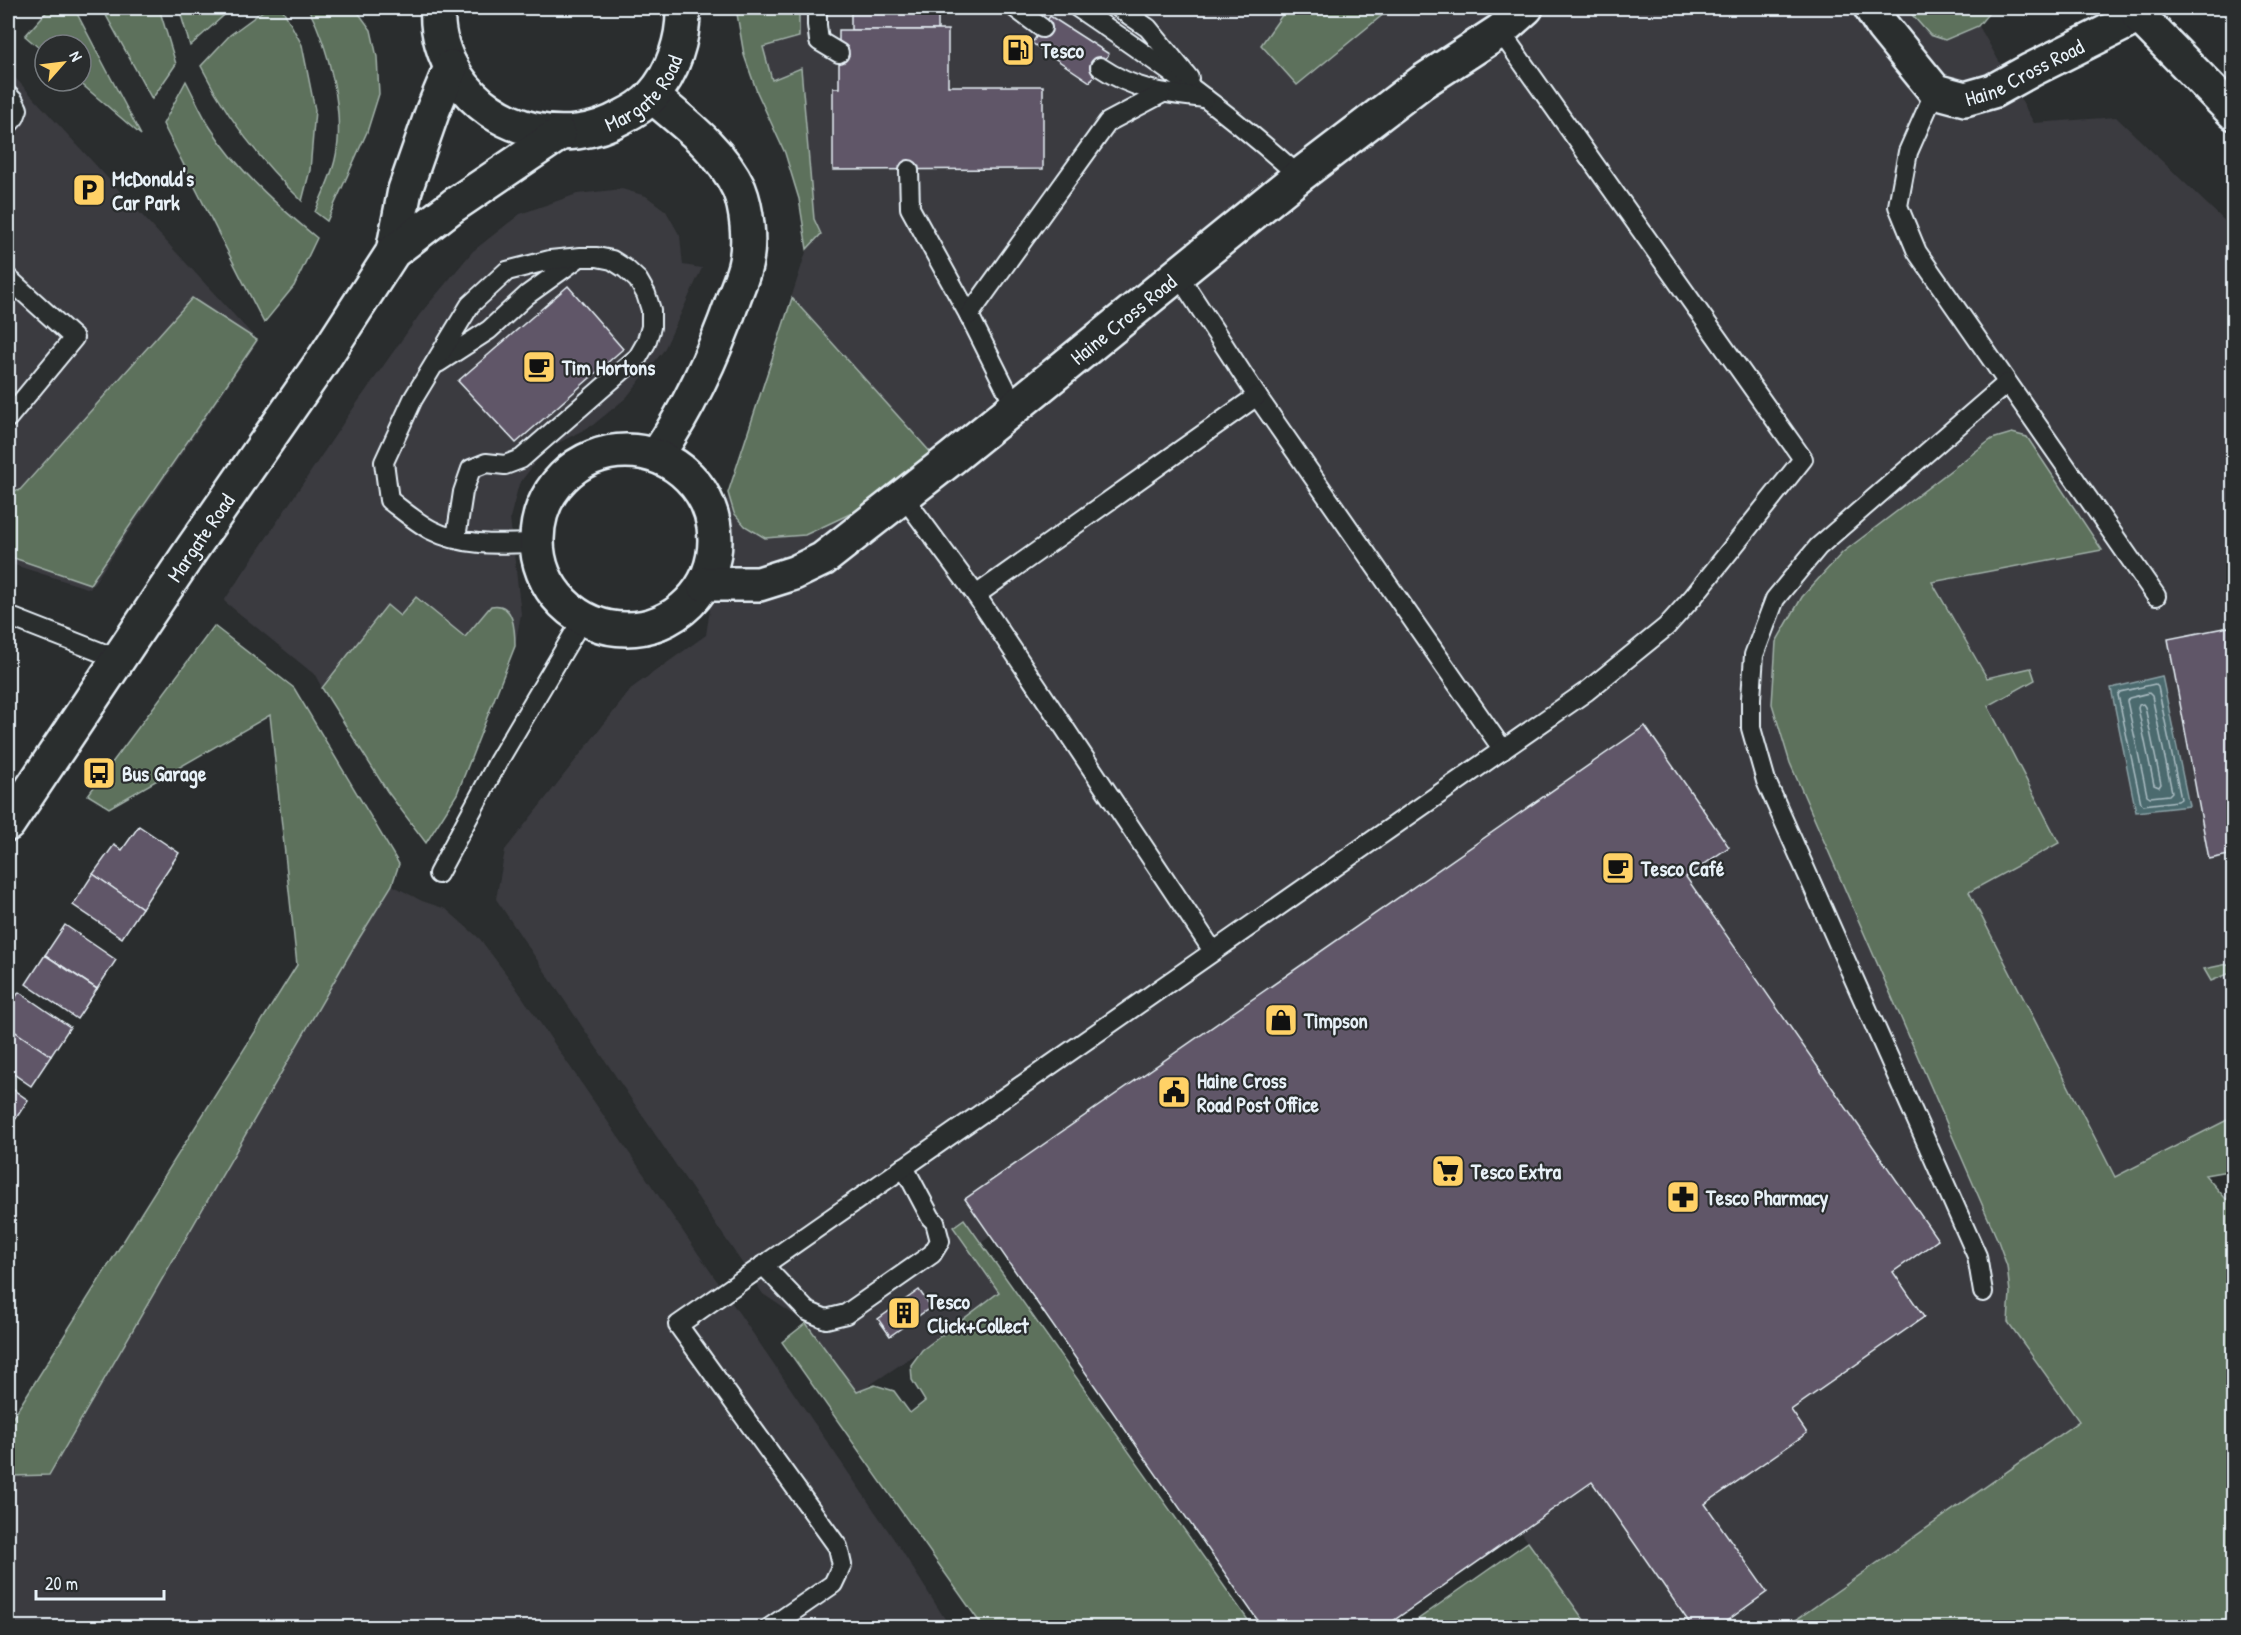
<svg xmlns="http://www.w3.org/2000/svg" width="2241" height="1635" font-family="'Patrick Hand',sans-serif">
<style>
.built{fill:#3a3a3f}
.green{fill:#5d715b;stroke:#a2b1aa;stroke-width:1.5}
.water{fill:#4b6a6e;stroke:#8aa0a5;stroke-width:1.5}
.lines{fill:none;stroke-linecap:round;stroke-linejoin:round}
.shore{stroke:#a9bbc1;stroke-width:1.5}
.building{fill:#605767;stroke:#e8f1f8;stroke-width:1.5}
.service-casing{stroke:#e8f1f8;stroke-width:22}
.minor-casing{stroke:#e8f1f8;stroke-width:38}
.primary-casing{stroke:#e8f1f8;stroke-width:38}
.service{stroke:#2a2d2e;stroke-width:18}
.minor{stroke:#2a2d2e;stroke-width:33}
.primary{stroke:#2a2d2e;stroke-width:33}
.labels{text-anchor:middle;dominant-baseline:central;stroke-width:4.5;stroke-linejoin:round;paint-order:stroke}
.poi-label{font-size:21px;font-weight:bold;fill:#e8f1f8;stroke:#2a2d2e;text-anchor:start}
.street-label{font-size:21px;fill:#e8f1f8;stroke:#2a2d2e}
</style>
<rect width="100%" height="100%" fill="#2a2d2e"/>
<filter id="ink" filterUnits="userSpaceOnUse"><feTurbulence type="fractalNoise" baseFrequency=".0167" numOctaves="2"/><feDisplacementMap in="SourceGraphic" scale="12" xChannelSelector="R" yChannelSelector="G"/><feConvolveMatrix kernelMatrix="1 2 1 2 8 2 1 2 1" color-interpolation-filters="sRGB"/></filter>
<g filter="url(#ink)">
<g class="built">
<path d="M 736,8 L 1993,8 L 1979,26 L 2034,123 L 2116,117 L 2233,229 L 2233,1170 L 2205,1174 L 1998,1241 L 2007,1266 L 2010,1293 L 2008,1322 L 2079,1421 L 1786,1627 L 1589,1627 L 1521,1532 L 991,1236 L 981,1243 L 964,1219 L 953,1227 L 1000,1292 L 922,1350 L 858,1393 L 806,1323 L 763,1294 L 496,899 L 505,850 L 633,687 L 706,635 L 728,493 L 807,249 L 799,199 L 785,153 L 757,92 L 744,55 Z"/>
<path d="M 8,70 L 258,341 L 90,589 L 8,563 Z"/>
<path d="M 622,189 L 646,196 L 666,211 L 680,236 L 683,265 L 702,268 L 664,350 L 626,398 L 593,425 L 545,450 L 519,484 L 510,518 L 521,614 L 515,646 L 515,627 L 491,606 L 466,637 L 400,616 L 387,606 L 322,688 L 315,675 L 224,601 L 350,413 L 420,314 L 473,251 L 520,214 L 577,194 Z"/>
<path d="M 392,885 L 422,901 L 446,909 L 480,939 L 510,979 L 902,1551 L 950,1627 L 8,1627 L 8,1425 L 297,965 Z"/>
</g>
<g class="green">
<path d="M 50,8 L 74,8 L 141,135 L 78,81 L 81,81 L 81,45 L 45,45 L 45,53 L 25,36 Z"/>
<path d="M 102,8 L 159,8 L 176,64 L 152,99 Z"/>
<path d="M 179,8 L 232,8 L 190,46 Z"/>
<path d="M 267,8 L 282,8 L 302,45 L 315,110 L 310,170 L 302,201 C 260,161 227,118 201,66 L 230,35 Z"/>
<path d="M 308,8 L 355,8 L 371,30 L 377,57 L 379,94 L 367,132 L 327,221 L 315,212 C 322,195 331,177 335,160 C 346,115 329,47 308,8 Z"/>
<path d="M 736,8 L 799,8 L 799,37 L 763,47 L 772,80 L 801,68 L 814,219 L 821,234 L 807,249 L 799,199 L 785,153 L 757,92 L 744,55 Z"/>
<path d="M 1287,8 L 1391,8 L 1297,85 L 1261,45 Z"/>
<path d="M 1906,8 L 1993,8 L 1978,26 L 1945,40 L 1930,35 Z"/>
<path d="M 186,81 C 194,96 201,113 210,127 C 237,170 278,206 317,238 L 294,286 L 264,323 L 163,124 Z"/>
<path d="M 192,298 L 257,340 L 90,584 L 8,556 L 8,493 L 11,489 L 19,491 Z"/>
<path d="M 792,298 L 932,454 L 875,500 L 852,513 L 805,535 L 765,538 L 745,526 L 734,513 L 728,493 Z"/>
<path d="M 2012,433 L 2027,437 L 2102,550 L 1932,582 L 1987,678 L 2031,668 L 2035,680 L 1988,706 L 2059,843 L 1969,892 L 2115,1177 L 2233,1117 L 2233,1170 L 2205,1175 L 2233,1207 L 2233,1627 L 1786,1627 L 2079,1421 L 2008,1322 L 2010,1293 L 2007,1266 L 1998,1241 L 1790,763 L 1772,704 L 1776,642 L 1802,597 L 1842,553 L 1992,439 Z"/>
<path d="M 416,597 L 465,637 L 491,606 C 514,601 515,630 515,646 L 457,794 L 426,843 L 387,791 L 322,688 L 387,605 L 400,616 Z"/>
<path d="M 214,626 L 294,688 L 399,864 L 392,885 L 355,945 L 49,1475 L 12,1476 L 8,1461 L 8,1425 L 297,965 L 270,715 L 109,808 L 88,795 Z"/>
<path d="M 2233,963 L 2233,972 L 2211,981 L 2204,969 Z"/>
<path d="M 964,1219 L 1253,1627 L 983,1627 L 782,1342 L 806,1323 L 857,1392 L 875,1385 L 894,1391 L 910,1413 L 925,1401 L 912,1380 L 911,1365 L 922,1350 L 999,1292 L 953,1227 Z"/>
<path d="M 1528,1542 L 1589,1627 L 1407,1627 Z"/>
</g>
<path class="water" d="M 2162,676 L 2189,806 L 2136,812 L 2111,688 Z"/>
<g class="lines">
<g class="shore">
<path d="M 2155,684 L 2158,687 L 2181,799 L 2178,801 L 2143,805 L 2141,803 L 2118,695 L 2120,692 Z"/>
<path d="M 2149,693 L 2152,696 L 2172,792 L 2169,795 L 2150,797 L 2147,795 L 2127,701 L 2129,698 Z"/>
<path d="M 2143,704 L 2145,707 L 2161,784 L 2159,787 L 2154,785 L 2138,708 L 2139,705 Z"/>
</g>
</g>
<g class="building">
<rect x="851" y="8" width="87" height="22"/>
<path d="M 1050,16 L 1109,54 L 1090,82 L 1032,43 Z"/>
<path d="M 839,30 L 948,30 L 948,86 L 1043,86 L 1043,169 L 833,170 L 833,88 L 839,88 Z"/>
<path d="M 568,286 L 623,349 L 516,443 L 458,381 Z"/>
<path d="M 2234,626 L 2234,854 L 2209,859 L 2168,639 Z"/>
<path d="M 1645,726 L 1729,847 L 1686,877 L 1938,1240 L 1893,1272 L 1924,1317 L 1791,1410 L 1807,1433 L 1705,1504 L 1767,1592 L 1717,1628 L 1693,1628 L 1592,1482 L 1383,1628 L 1263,1628 L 965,1199 Z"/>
<path d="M 139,826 L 179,853 L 142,908 L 93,874 L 114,845 L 122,850 Z"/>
<path d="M 93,874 L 142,908 L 122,938 L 73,905 Z"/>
<path d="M 65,925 L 116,960 L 97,989 L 45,955 Z"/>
<path d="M 45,955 L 97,989 L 77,1019 L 26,984 Z"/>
<path d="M 19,992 L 70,1027 L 51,1056 L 8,1027 L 8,1009 Z"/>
<path d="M 8,1027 L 51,1056 L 31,1086 L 8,1070 Z"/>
<path d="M 8,1086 L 28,1100 L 9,1129 L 8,1128 Z"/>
<path d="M 919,1290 L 931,1307 L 890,1336 L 878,1319 Z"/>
</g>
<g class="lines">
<defs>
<g id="service">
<path d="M 817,8 L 817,25 L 819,41 L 839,53"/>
<path d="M 1015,8 L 1042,28"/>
<path d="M 1078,8 C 1155,60 1230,113 1299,176"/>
<path d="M 1119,8 L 1148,28 L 1189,78"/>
<path d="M 1100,67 C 1134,90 1165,94 1205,98"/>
<path d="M 1935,91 L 1908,152 L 1898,206 L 1917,252 L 2156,596"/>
<path d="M 8,95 L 14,101 L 18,109 L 15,117 L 8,125"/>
<path d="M 909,170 L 910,208 L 969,315 L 1015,407"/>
<path d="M 1177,273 L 1257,396 L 1503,750"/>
<path d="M 8,278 L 74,338 L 8,418"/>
<path d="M 969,315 L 1108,122 L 1161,94"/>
<path d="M 438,363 L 489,330 L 527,295 L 577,259"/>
<path d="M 903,496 L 976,595 L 1213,951"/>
<path d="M 456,538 L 463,492 L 471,469 L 486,463 L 505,465 L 521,459 L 638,357 L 646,343 L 651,327 L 651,310 L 646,294 L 638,280 L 626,269 L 612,260 L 597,257 L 581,257 L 550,260 L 507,271 L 470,305 L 413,399 L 384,462 L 389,500 C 402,510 416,522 431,530 C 464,547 501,544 536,543"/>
<path d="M 976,595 L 1257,396"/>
<path d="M 8,616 L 118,659"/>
<path d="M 438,874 L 499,760 L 583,618"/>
<path d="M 763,1265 L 807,1311 L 826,1319 L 846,1314 L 932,1254 L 940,1241 L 935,1222 L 931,1218 L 904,1167"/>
<path d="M 1983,1292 L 1977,1256 L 1766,781 L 1751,728 L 1751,698 L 1754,655 L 1775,599 L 1818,547 L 2007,383"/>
<path d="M 769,1628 L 833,1584 L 842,1565 L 838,1547 L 678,1325 L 1587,691 L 1666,627 L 1693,597 L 1803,459 L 1500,31"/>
</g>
<g id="minor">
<path id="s1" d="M 1871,8 L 1883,27 L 1935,91 L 1965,99 L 1993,91 L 2031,70 L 2139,16"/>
<path d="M 652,96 C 684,123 721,150 739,189 C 747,209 750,240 746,261 C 744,274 737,288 733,300 C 714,354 689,408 657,455"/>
<circle cx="626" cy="540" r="89"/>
<path id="s2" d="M 704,584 L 759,584 L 794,573 L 823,559 L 952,458 L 1299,176 L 1422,82 L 1500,31 L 1526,8"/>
</g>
<g id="primary">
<path id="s3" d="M 438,8 C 436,32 444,57 457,77 C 493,131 566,149 622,117 C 632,112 644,105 652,96 C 673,73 684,38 683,8"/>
<path d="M 2138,8 L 2139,16 L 2234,113"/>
<path d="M 393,252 L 405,190 L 433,110 L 451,67"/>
<path id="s4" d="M 8,824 L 192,549 L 323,360 L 393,252 L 454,205 L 559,134"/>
</g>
</defs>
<use href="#service" class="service-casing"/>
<use href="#minor" class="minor-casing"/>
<use href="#primary" class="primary-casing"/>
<use href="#service" class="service"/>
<use href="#minor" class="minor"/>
<use href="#primary" class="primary"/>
</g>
</g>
<defs>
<symbol id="fuel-square" viewBox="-11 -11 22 22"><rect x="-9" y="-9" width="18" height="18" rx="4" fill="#ffd166" stroke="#2a2d2e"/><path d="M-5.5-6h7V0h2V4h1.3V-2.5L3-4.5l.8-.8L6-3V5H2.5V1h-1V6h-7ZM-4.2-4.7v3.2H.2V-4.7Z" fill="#111"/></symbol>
<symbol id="parking-square" viewBox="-11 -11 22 22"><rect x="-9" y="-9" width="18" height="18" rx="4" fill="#ffd166" stroke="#2a2d2e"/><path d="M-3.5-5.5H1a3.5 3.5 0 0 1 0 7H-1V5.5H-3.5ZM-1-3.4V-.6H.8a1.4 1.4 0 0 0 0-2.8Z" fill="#111"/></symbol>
<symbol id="cafe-square" viewBox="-11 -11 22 22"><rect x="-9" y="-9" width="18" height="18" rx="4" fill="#ffd166" stroke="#2a2d2e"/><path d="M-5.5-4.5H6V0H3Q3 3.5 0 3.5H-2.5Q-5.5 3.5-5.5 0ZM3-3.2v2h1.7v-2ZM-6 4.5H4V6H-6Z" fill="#111"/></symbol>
<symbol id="bus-square" viewBox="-11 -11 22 22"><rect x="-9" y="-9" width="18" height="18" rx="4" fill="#ffd166" stroke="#2a2d2e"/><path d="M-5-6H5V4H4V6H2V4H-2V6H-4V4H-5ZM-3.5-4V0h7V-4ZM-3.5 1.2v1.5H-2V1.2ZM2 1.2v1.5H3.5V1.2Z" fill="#111"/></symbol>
<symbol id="shop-square" viewBox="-11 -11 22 22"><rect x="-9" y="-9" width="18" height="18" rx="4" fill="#ffd166" stroke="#2a2d2e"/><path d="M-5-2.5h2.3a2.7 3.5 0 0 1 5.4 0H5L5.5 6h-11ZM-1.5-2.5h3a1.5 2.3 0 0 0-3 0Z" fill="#111"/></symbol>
<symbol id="civic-square" viewBox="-11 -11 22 22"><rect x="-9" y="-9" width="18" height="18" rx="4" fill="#ffd166" stroke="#2a2d2e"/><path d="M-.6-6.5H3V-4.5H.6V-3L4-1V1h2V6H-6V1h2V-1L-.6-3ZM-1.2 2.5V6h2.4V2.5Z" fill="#111"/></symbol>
<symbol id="supermarket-square" viewBox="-11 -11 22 22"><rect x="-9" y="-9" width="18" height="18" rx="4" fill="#ffd166" stroke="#2a2d2e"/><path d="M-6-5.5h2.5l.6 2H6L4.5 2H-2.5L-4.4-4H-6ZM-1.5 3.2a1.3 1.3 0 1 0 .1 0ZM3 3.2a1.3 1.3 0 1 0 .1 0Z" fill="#111"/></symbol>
<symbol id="pharmacy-square" viewBox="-11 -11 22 22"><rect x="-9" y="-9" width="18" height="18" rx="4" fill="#ffd166" stroke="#2a2d2e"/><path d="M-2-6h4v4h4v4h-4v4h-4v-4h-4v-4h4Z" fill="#111"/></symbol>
<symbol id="building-square" viewBox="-11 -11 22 22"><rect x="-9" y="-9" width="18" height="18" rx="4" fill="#ffd166" stroke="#2a2d2e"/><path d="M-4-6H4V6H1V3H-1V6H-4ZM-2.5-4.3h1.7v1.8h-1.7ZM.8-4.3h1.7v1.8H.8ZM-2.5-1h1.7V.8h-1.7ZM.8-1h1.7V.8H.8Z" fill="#111"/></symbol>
</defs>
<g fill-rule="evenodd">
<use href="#fuel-square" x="999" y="31" width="38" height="38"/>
<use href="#parking-square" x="70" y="171" width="38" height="38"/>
<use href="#cafe-square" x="520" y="348" width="38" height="38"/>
<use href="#bus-square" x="80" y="754" width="38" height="38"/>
<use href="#cafe-square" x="1599" y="849" width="38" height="38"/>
<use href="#shop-square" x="1262" y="1001" width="38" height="38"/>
<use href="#civic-square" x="1155" y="1073" width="38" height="38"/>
<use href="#supermarket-square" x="1429" y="1152" width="38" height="38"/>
<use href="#pharmacy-square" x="1664" y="1178" width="38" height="38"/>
<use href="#building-square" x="885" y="1294" width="38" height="38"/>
</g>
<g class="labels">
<g class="poi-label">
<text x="1041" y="50">Tesco</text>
<text x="112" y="178">McDonald's<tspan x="112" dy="24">Car Park</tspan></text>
<text x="562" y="367">Tim Hortons</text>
<text x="122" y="773">Bus Garage</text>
<text x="1641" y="868">Tesco Café</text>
<text x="1304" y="1020">Timpson</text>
<text x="1197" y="1080">Haine Cross<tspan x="1197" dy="24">Road Post Office</tspan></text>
<text x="1471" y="1171">Tesco Extra</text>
<text x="1706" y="1197">Tesco Pharmacy</text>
<text x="927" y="1301">Tesco<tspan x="927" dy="24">Click+Collect</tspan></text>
</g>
<g class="street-label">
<text stroke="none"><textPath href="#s1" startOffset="201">Haine Cross Road</textPath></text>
<text stroke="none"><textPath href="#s3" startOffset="292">Margate Road</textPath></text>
<text stroke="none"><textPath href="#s2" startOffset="508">Haine Cross Road</textPath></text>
<text stroke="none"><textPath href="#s4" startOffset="345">Margate Road</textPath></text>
</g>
</g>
<rect width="2241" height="1635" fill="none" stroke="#2a2d2e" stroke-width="30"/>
<rect x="15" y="15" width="2211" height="1605" fill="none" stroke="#e8f1f8" stroke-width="2" filter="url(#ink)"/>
<g transform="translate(63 63) rotate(62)"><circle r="28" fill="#2a2d2e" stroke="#767b7f" stroke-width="1.5"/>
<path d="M0-4.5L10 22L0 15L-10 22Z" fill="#ffd166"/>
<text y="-9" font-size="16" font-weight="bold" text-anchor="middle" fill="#e8f1f8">N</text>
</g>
<path d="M36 1590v9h128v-9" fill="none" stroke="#e8f1f8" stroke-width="3"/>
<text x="45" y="1590" font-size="18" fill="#e8f1f8" stroke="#2a2d2e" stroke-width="4.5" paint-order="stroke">20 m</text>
</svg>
